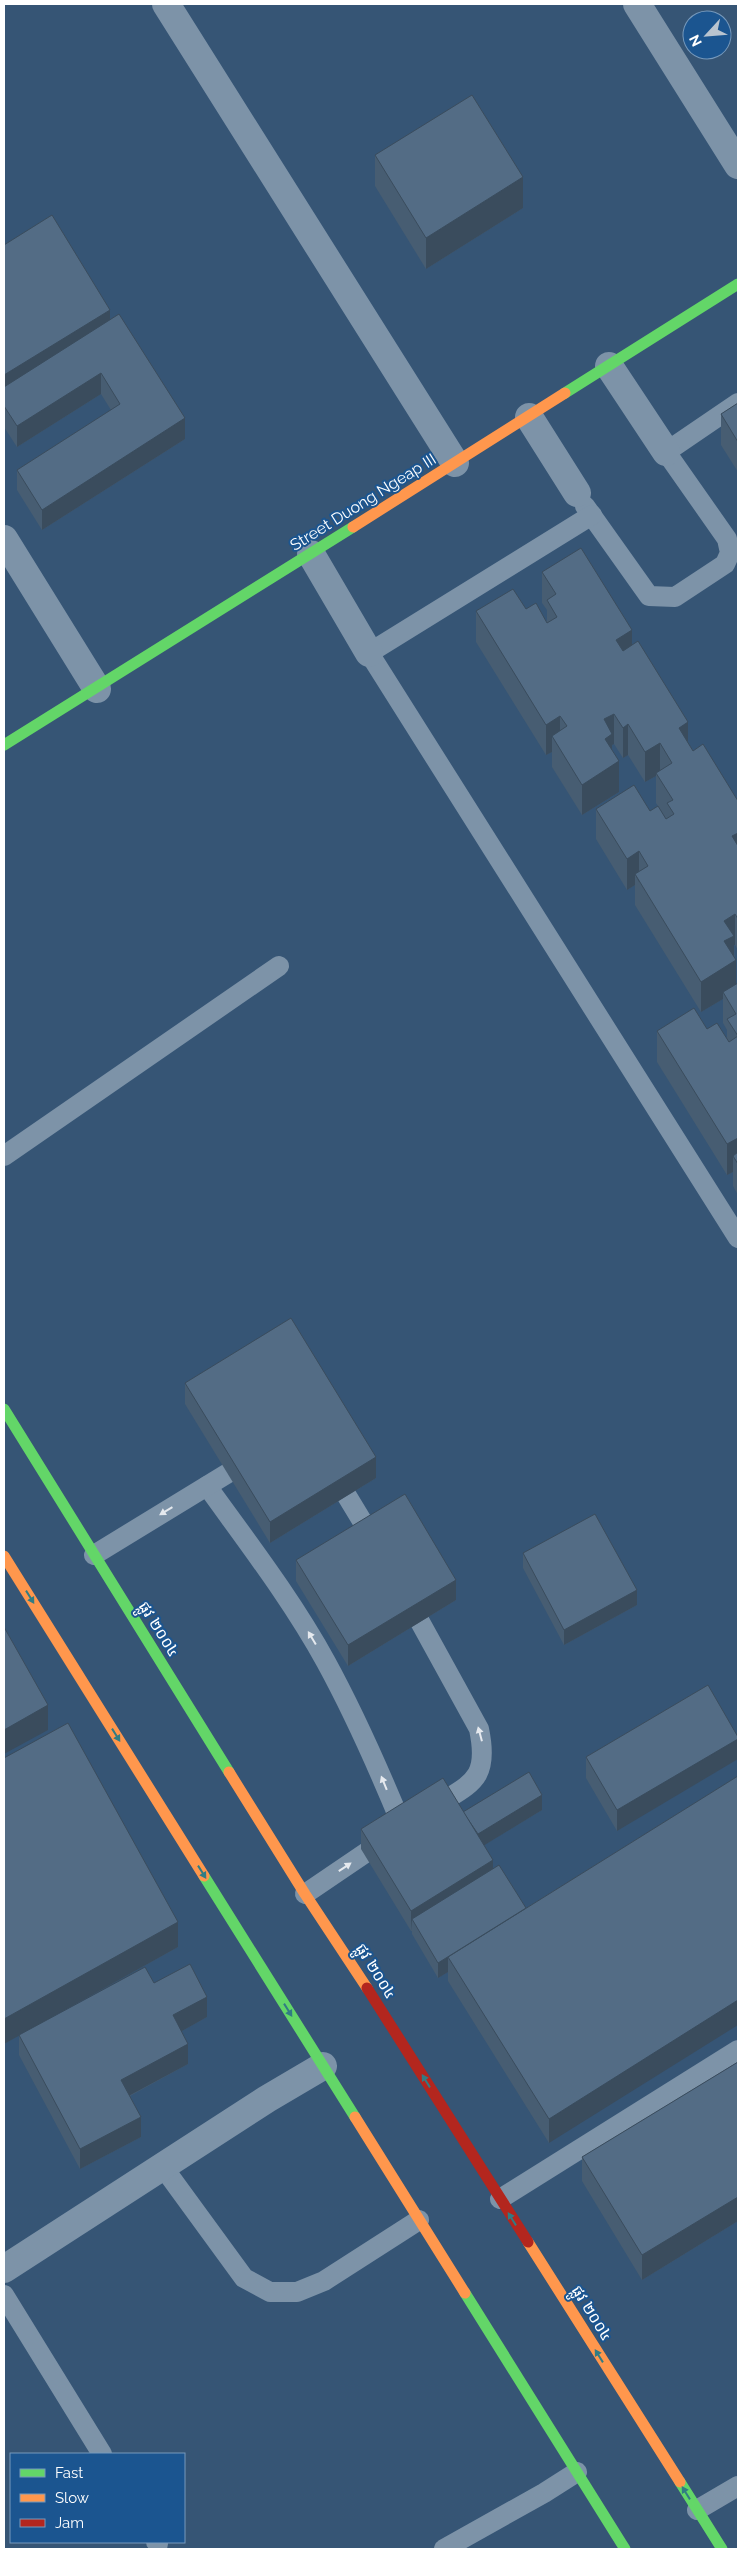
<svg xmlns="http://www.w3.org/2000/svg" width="742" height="2553" font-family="Raleway,'Noto Sans Khmer',sans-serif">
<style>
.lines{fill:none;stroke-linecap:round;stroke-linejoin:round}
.lane{stroke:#7d93a8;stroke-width:20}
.street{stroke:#7d93a8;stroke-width:28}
.fast{stroke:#63d668;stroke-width:11}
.slow{stroke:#ff974d;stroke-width:11}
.jam{stroke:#b3261e;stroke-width:11}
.wall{fill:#475d72}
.shaded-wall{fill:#3a4c5d}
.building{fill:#536c85;stroke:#3a4c5d}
.oneway{fill:#e5e9ee}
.oneway2{fill:#317c84}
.labels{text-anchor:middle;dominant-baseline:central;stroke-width:4;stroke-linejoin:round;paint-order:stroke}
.street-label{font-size:16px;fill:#fff;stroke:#1b5590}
</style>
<rect width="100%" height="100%" fill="#365575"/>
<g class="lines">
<g class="lane">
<path d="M 585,506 L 649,596 L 675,597 L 725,564 L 730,553 L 727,539 L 666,452 L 738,403"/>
<path d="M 592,515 L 369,653 L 738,1238"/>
<path d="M 4,1156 L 279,966"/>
<path d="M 333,1473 L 376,1544"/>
<path d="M 207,1486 C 248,1543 292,1600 326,1662 C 355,1715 380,1772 403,1828"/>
<path d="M 94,1555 L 251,1459"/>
<path d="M 408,1600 L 479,1729 C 490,1782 470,1783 431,1809"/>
<path d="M 305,1894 L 386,1839"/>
<path d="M 163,2167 L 244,2278 L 270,2292 L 297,2292 L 324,2281 L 419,2220"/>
<path d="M 500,2199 L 738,2050"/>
<path d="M 4,2295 L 102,2454"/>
<path d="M 697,2510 L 738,2486"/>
<path d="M 156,2542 L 158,2544"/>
<path d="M 444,2549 L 544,2493 L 577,2472"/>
</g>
<g class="street">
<path d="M 166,4 L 455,463"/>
<path d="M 637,4 L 738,165"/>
<path d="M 609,366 L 666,452"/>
<path d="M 529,417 L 577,493"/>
<path d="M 4,539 L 97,689"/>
<path d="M 311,554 L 369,653"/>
<path d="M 4,2269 L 267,2099 L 323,2066"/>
</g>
<g class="fast">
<path d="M 565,393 L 738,284"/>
<path d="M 4,745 L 353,527"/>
<path d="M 4,1409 L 229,1772"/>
<path d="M 204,1876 L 355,2117"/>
<path d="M 465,2293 L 625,2549"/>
<path d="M 680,2482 L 722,2549"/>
</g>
<g class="slow">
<path d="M 353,527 L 565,393"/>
<path d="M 4,1556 L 204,1876"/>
<path d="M 229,1772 L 305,1894 L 367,1988"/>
<path d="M 355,2117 L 465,2293"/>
<path d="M 528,2242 L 680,2482"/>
</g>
<path class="jam" d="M 367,1988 L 528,2242"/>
</g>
<g class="wall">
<path d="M 375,155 L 523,208 L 426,269 L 375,186 Z"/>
<path d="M 4,245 L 110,320 L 185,439 L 42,530 L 17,490 L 17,470 L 111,410 L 101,394 L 17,447 L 4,427 Z"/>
<path d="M 738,403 L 738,472 L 721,445 L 721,414 Z"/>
<path d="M 542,572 L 632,645 L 693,751 L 738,801 L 738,950 L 735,945 L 734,945 L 736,984 L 738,983 L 738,1195 L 733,1186 L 733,1172 L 727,1175 L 657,1062 L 657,1031 L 707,1029 L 727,1040 L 727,1030 L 723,1023 L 723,999 L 701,1012 L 635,905 L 635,885 L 627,890 L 596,839 L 596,809 L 650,811 L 658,806 L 656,803 L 656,776 L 645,782 L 628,755 L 623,758 L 614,744 L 612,745 L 612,749 L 619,792 L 582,815 L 552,767 L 552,752 L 546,755 L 476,642 L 476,611 L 526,609 L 547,621 L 547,610 L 542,603 Z"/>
<path d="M 185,1383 L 376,1478 L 270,1543 L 185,1404 Z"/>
<path d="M 523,1553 L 637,1605 L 564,1645 L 523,1568 Z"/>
<path d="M 296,1560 L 456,1600 L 348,1666 L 296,1581 Z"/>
<path d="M 708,1685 L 617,1831 L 586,1778 L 586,1757 Z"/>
<path d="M 4,1758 L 178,1947 L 47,2020 L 154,1983 L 207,2017 L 182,2031 L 188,2064 L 130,2096 L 141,2137 L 80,2169 L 19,2055 L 19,2035 L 4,2044 Z"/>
<path d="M 738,1776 L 549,2143 L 448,1981 L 448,1972 L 438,1978 L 412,1934 L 412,1931 L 411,1931 L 361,1849 L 361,1829 L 463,1812 L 542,1810 L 484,1845 L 493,1869 L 526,1908 Z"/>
<path d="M 738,2062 L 738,2221 L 642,2280 L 582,2181 L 582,2157 Z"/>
</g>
<g class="shaded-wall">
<path d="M 523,177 L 523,208 L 426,269 L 426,238 Z"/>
<path d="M 110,310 L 110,330 L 4,396 L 4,375 Z"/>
<path d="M 101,373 L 101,394 L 17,447 L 17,426 Z"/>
<path d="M 185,418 L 185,439 L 42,530 L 42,510 Z"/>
<path d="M 632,630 L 632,661 L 616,671 L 616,640 Z"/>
<path d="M 614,714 L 614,744 L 612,745 L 612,765 L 605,749 L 604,719 Z"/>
<path d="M 560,716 L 560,747 L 552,736 L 552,752 L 546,755 L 546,725 Z"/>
<path d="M 688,722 L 688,753 L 679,728 Z"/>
<path d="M 628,724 L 628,755 L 623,758 L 623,728 Z"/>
<path d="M 660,743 L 660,774 L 656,773 L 656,776 L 645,782 L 645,752 Z"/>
<path d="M 619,761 L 619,792 L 582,815 L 582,785 Z"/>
<path d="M 738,833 L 738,863 L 732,836 Z"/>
<path d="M 639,851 L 639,882 L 635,874 L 635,885 L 627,890 L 627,859 Z"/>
<path d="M 735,914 L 735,945 L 734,945 L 734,961 L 736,960 L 736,991 L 723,992 L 723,999 L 701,1012 L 701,982 L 724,921 Z"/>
<path d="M 738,1138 L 738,1164 L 733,1156 L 733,1172 L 727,1175 L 727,1144 Z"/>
<path d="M 376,1457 L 376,1478 L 270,1543 L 270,1522 Z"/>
<path d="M 456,1580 L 456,1600 L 348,1666 L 348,1645 Z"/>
<path d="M 637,1590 L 637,1605 L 564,1645 L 564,1630 Z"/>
<path d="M 48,1705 L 48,1730 L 4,1754 L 4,1730 Z"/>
<path d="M 738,1739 L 738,1759 L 617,1831 L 617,1810 Z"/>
<path d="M 542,1795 L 542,1810 L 478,1849 L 478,1834 Z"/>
<path d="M 493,1860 L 493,1881 L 412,1919 L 411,1931 L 411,1911 Z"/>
<path d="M 178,1922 L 178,1947 L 4,2044 L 4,2019 Z"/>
<path d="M 448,1957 L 448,1972 L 438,1978 L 438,1963 Z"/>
<path d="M 207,1997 L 207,2017 L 173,2036 L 173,2015 Z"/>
<path d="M 738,2000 L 738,2025 L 549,2143 L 549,2119 Z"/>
<path d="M 188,2044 L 188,2064 L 121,2100 L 121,2080 Z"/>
<path d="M 141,2117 L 141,2137 L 80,2169 L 80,2149 Z"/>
<path d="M 738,2197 L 738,2221 L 642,2280 L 642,2255 Z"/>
</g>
<g class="building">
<path d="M 472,95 L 523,177 L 426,238 L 375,155 Z"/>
<path d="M 52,215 L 110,310 L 4,375 L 4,245 Z"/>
<path d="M 119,314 L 185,418 L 42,510 L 17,470 L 120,404 L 101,373 L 17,426 L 4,406 L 4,387 Z"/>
<path d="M 738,403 L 738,442 L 721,414 Z"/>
<path d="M 581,548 L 632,630 L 616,640 L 623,651 L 638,641 L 688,722 L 679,728 L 693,751 L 703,744 L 738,801 L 738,833 L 732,836 L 738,846 L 738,919 L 735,914 L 724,921 L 734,936 L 724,941 L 736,960 L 701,982 L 635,874 L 648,866 L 639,851 L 627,859 L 596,809 L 634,785 L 650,811 L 658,806 L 666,819 L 674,814 L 667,803 L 673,800 L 656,773 L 672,763 L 660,743 L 645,752 L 628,724 L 623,728 L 614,714 L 604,719 L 612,734 L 605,739 L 619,761 L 582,785 L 552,736 L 567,726 L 560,716 L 546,725 L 476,611 L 513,589 L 526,609 L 536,603 L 547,623 L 557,617 L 547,600 L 556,594 L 542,572 Z"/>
<path d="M 738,983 L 738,1138 L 727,1144 L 657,1031 L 694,1008 L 707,1029 L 717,1023 L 729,1042 L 738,1036 L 727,1019 L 736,1014 L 723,992 Z"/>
<path d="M 738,1152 L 738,1164 L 733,1156 Z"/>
<path d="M 291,1318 L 376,1457 L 270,1522 L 185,1383 Z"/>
<path d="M 405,1494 L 456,1580 L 348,1645 L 296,1560 Z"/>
<path d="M 595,1514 L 637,1590 L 564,1630 L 523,1553 Z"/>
<path d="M 4,1627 L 48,1705 L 4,1730 Z"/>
<path d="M 708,1685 L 738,1737 L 738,1739 L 617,1810 L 586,1757 Z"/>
<path d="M 68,1723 L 178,1922 L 4,2019 L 4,1758 Z"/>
<path d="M 529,1772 L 542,1795 L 478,1834 L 463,1812 Z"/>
<path d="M 738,1776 L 738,2000 L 549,2119 L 448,1957 Z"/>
<path d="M 443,1778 L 493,1860 L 411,1911 L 361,1829 Z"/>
<path d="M 499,1865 L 526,1908 L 438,1963 L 412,1919 Z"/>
<path d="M 190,1964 L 207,1997 L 173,2015 L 188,2044 L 121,2080 L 141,2117 L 80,2149 L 19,2035 L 145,1967 L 154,1983 Z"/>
<path d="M 738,2062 L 738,2197 L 642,2255 L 582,2157 Z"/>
</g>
<defs><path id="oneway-solid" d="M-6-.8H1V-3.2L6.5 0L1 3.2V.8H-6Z" transform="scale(1.25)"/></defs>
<g class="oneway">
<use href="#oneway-solid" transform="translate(166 1511) rotate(149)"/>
<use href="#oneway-solid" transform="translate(312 1638) rotate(-121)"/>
<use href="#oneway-solid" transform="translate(480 1734) rotate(-105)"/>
<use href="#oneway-solid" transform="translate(384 1783) rotate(-112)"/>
<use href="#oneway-solid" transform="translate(345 1867) rotate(-34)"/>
</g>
<g class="oneway2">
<use href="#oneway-solid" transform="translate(30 1597) rotate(58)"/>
<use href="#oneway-solid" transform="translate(116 1735) rotate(58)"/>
<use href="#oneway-solid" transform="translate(202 1872) rotate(58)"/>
<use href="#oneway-solid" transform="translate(288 2010) rotate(58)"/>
<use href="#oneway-solid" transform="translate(426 2081) rotate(-122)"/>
<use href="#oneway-solid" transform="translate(512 2219) rotate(-122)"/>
<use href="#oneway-solid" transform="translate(599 2356) rotate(-122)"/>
<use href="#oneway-solid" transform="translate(686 2493) rotate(-122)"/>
</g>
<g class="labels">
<g class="street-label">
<text transform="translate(363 502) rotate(-32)">Street Duong Ngeap III</text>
<text transform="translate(159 1629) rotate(58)">ផ្លូវ ២០០៤</text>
<text transform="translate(376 1971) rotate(58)">ផ្លូវ ២០០៤</text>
<text transform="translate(592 2313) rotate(58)">ផ្លូវ ២០០៤</text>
</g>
</g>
<rect width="742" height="2553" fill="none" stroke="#ffffff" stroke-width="10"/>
<rect x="10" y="2453" width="175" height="90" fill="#1b5590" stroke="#7699bc"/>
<rect x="20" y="2469" width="25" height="8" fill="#63d668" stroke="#7699bc"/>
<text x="55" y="2478" font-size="15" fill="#ffffff">Fast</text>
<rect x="20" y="2494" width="25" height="8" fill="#ff974d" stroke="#7699bc"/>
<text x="55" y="2503" font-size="15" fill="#ffffff">Slow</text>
<rect x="20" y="2519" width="25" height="8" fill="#b3261e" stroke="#7699bc"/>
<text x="55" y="2528" font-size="15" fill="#ffffff">Jam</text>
<g transform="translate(707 35) rotate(244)"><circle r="24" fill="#1b5590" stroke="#7699bc"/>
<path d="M0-4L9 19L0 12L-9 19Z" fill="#b9c4cf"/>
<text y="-8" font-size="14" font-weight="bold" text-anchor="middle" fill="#ffffff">N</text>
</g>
</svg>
